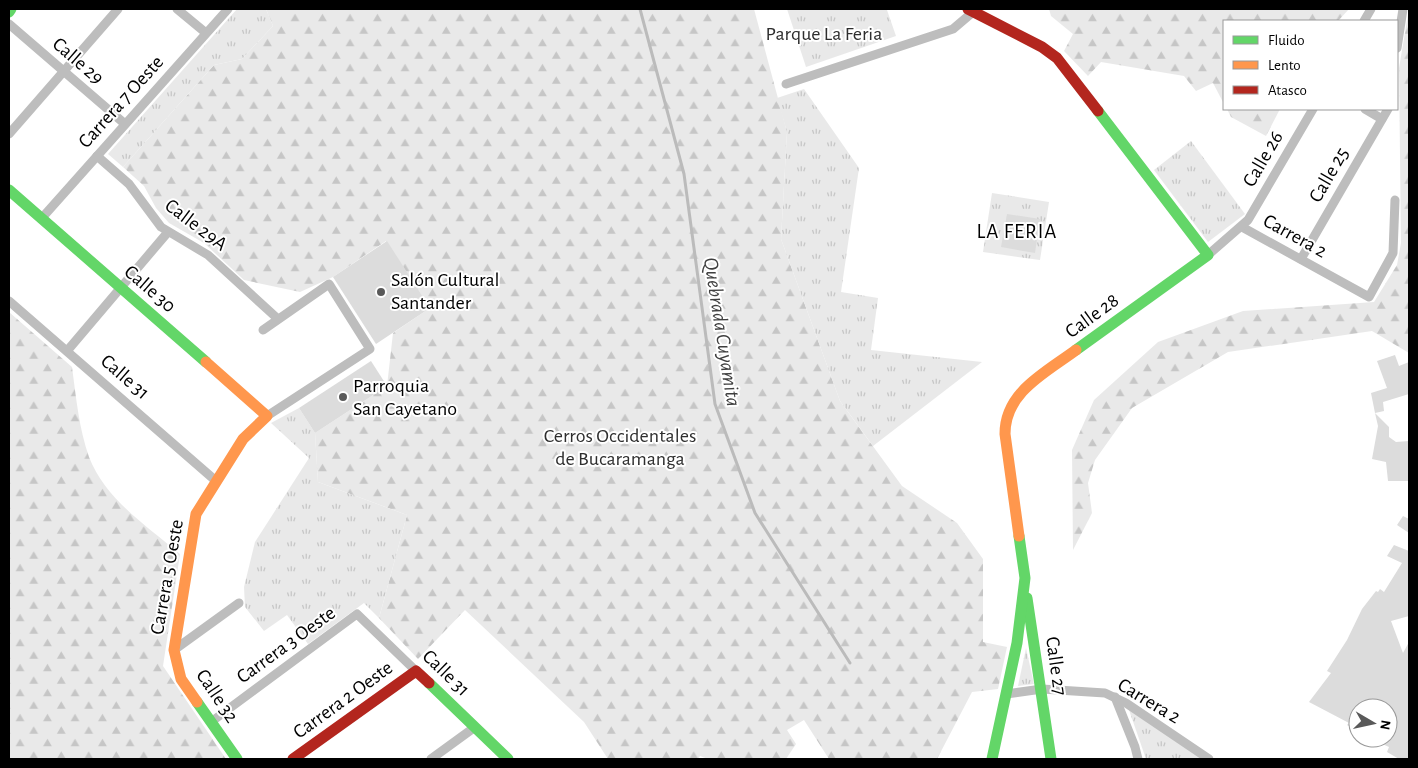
<svg xmlns="http://www.w3.org/2000/svg" width="1418" height="768" font-family="'Alegreya Sans',sans-serif">
<style>
.forest{fill:url(#forest-firs)}
.park{fill:url(#park-tufts)}
.lines{fill:none;stroke-linecap:round;stroke-linejoin:round}
.stream{stroke:#bbb;stroke-width:3}
.building{fill:#dcdcdc}
.street{stroke:#bdbdbd;stroke-width:9}
.fast{stroke:#63d668;stroke-width:11}
.slow{stroke:#ff974d;stroke-width:11}
.jam{stroke:#b3261e;stroke-width:11}
.poi-dot{fill:#595959;stroke:#fff;stroke-width:2}
.labels{text-anchor:middle;dominant-baseline:central;stroke-width:4;stroke-linejoin:round;paint-order:stroke}
.park-label{font-size:20px;fill:#2e2e2e;stroke:#fff}
.street-label{font-size:20px;fill:#000;stroke:#fff}
.poi-label{font-size:20px;fill:#000;stroke:#fff;text-anchor:start}
.neighbourhood-label{font-size:21px;letter-spacing:1px;fill:#000;stroke:#fff}
.water-label{font-size:21px;font-style:italic;fill:#3f3f3f;stroke:#fff}
</style>
<defs>
<pattern id="forest-firs" width="22" height="20" patternUnits="userSpaceOnUse" patternTransform="scale(1.25)"><rect width="22" height="20" fill="#e9e9e9"/><path d="M5 1l3.5 6h-7zM16 11l3.5 6h-7z" fill="#c6c6c6"/></pattern>
<pattern id="park-tufts" width="24" height="20" patternUnits="userSpaceOnUse" patternTransform="scale(1.25)"><rect width="24" height="20" fill="#e9e9e9"/><path d="M3 7l-1-3M5 7V3M7 7l1-3M15 17l-1-3M17 17v-4M19 17l1-3" fill="none" stroke="#c6c6c6"/></pattern>
</defs>
<rect width="100%" height="100%" fill="#fff"/>
<g class="forest">
<path d="M 266,9 L 754,9 L 787,132 L 781,239 L 840,401 L 902,486 L 957,523 L 983,559 L 983,642 L 1007,647 L 998,689 L 972,692 L 937,759 L 829,759 L 804,720 L 787,730 L 796,744 L 786,759 L 708,759 L 700,756 L 698,759 L 608,759 L 584,722 L 465,610 L 418,659 L 379,618 L 407,515 L 318,482 L 315,433 L 387,386 L 393,333 L 430,308 L 386,241 L 333,277 L 300,292 L 244,280 L 204,243 L 169,223 L 156,208 L 144,186 L 123,167 L 214,65 L 242,59 L 273,26 Z"/>
<path d="M 1049,9 L 1349,9 L 1338,21 L 1224,21 L 1224,104 L 1213,83 L 1196,91 L 1184,76 L 1101,62 L 1088,76 L 1064,51 L 1073,34 L 1051,16 Z"/>
<path d="M 1409,9 L 1409,353 L 1372,331 L 1228,352 L 1132,408 L 1095,460 L 1088,483 L 1092,513 L 1073,550 L 1072,450 L 1094,400 L 1158,342 L 1243,311 L 1374,302 L 1397,265 L 1401,243 L 1399,68 Z"/>
<path d="M 1227,109 L 1280,109 L 1266,136 L 1231,117 Z"/>
<path d="M 9,312 L 72,367 C 76,397 79,429 89,457 C 105,499 147,526 180,554 L 163,666 L 226,759 L 9,759 Z"/>
</g>
<g class="park">
<path d="M 237,9 L 266,9 L 273,26 L 242,59 L 214,65 L 123,167 L 108,154 Z"/>
<path d="M 787,9 L 891,9 L 887,10 L 896,36 L 806,67 Z"/>
<path d="M 804,89 L 859,168 L 841,292 L 878,298 L 871,350 L 982,362 L 873,446 L 840,401 L 781,239 L 787,132 L 777,98 Z"/>
<path d="M 1191,141 L 1245,214 L 1208,242 L 1154,170 Z"/>
<path d="M 992,193 L 1049,202 L 1040,260 L 983,252 Z"/>
<path d="M 299,408 L 315,433 L 318,482 L 407,515 L 379,618 L 364,603 L 308,644 L 287,615 L 264,631 L 245,607 L 244,587 L 255,542 L 309,458 L 271,423 Z"/>
<path d="M 1026,648 L 1034,684 L 1018,686 Z"/>
<path d="M 1129,710 L 1205,759 L 1146,759 Z"/>
</g>
<g class="lines">
<path class="stream" d="M 640,9 L 684,174 L 715,404 L 755,513 L 850,663"/>
</g>
<g class="building">
<path d="M 1007,214 L 1040,219 L 1035,253 L 1001,247 Z"/>
<path d="M 387,241 L 430,308 L 376,344 L 333,277 Z"/>
<path d="M 1395,355 L 1399,366 L 1409,362 L 1409,394 L 1383,402 L 1384,411 L 1375,413 L 1371,393 L 1387,388 L 1377,361 Z"/>
<path d="M 371,361 L 387,386 L 315,433 L 299,408 Z"/>
<path d="M 1375,413 L 1389,427 L 1389,437 L 1396,442 L 1409,441 L 1409,481 L 1388,481 L 1386,462 L 1372,459 L 1378,426 Z"/>
<path d="M 1403,516 L 1409,519 L 1409,533 L 1397,525 Z"/>
<path d="M 1394,545 L 1409,551 L 1409,616 L 1391,621 L 1403,653 L 1409,642 L 1409,759 L 1399,759 L 1387,752 L 1389,747 L 1369,738 L 1388,738 L 1388,708 L 1358,708 L 1358,732 L 1347,725 L 1349,723 L 1309,702 L 1331,673 L 1327,671 L 1347,640 L 1362,609 L 1376,591 L 1378,592 L 1380,589 L 1384,592 L 1402,563 L 1387,556 Z"/>
</g>
<g class="lines">
<g class="street">
<path d="M 177,9 L 206,33"/>
<path d="M 1364,21 L 1371,9"/>
<path d="M 9,24 L 125,124"/>
<path d="M 1397,48 L 1403,9"/>
<path d="M 786,84 L 953,29 L 973,12"/>
<path d="M 1365,109 L 1382,119"/>
<path d="M 9,134 L 118,9"/>
<path d="M 97,156 L 129,184 L 161,227 L 208,255 L 278,319"/>
<path d="M 41,219 L 228,9"/>
<path d="M 1242,227 L 1369,297 L 1393,253 L 1395,200"/>
<path d="M 1208,255 L 1248,220 L 1313,109"/>
<path d="M 1301,259 L 1388,109"/>
<path d="M 9,301 L 216,481"/>
<path d="M 263,330 L 329,284 L 370,349 L 267,416"/>
<path d="M 67,351 L 168,232"/>
<path d="M 174,650 L 239,603"/>
<path d="M 1006,694 L 1042,689 L 1105,693 L 1126,703 L 1209,759"/>
<path d="M 1115,697 L 1135,747 L 1138,759"/>
<path d="M 211,722 L 357,614 L 416,671"/>
<path d="M 431,759 L 475,727"/>
</g>
<g class="fast">
<path d="M 9,12 L 11,9"/>
<path d="M 9,190 L 206,362"/>
<path d="M 1076,350 L 1208,255 L 1098,111"/>
<path d="M 1027,598 L 1051,759"/>
<path d="M 429,683 L 508,759"/>
<path d="M 197,702 L 237,759"/>
<path d="M 992,759 L 1017,643 L 1025,578 L 1019,536"/>
</g>
<g class="slow">
<path d="M 1019,536 L 1005,434 C 1005,392 1045,373 1076,350"/>
<path d="M 197,702 L 181,679 L 174,650 L 196,514 L 243,439 L 267,416 L 206,362"/>
</g>
<g class="jam">
<path d="M 968,9 L 1042,47 L 1057,58 L 1098,111"/>
<path d="M 293,759 L 416,671 L 429,683"/>
</g>
</g>
<g class="poi-dot">
<circle cx="381" cy="292" r="5"/>
<circle cx="343" cy="397" r="5"/>
</g>
<g class="labels">
<g class="park-label">
<text x="824" y="34">Parque La Feria</text>
<text x="620" y="436">Cerros Occidentales<tspan x="620" dy="23">de Bucaramanga</tspan></text>
</g>
<g class="street-label">
<text transform="translate(78 61) rotate(41)">Calle 29</text>
<text transform="translate(121 102) rotate(-48)">Carrera 7 Oeste</text>
<text transform="translate(1263 159) rotate(-60)">Calle 26</text>
<text transform="translate(1329 175) rotate(-60)">Calle 25</text>
<text transform="translate(196 225) rotate(37)">Calle 29A</text>
<text transform="translate(1295 236) rotate(29)">Carrera 2</text>
<text transform="translate(150 289) rotate(41)">Calle 30</text>
<text transform="translate(1092 316) rotate(-36)">Calle 28</text>
<text transform="translate(125 377) rotate(41)">Calle 31</text>
<text transform="translate(167 577) rotate(-80)">Carrera 5 Oeste</text>
<text transform="translate(286 645) rotate(-36)">Carrera 3 Oeste</text>
<text transform="translate(1056 666) rotate(82)">Calle 27</text>
<text transform="translate(446 673) rotate(44)">Calle 31</text>
<text transform="translate(217 696) rotate(56)">Calle 32</text>
<text transform="translate(343 700) rotate(-36)">Carrera 2 Oeste</text>
<text transform="translate(1149 701) rotate(31)">Carrera 2</text>
</g>
<g class="poi-label">
<text x="391" y="280">Salón Cultural<tspan x="391" dy="23">Santander</tspan></text>
<text x="353" y="386">Parroquia<tspan x="353" dy="23">San Cayetano</tspan></text>
</g>
<g class="neighbourhood-label">
<text x="1017" y="231">LA FERIA</text>
</g>
<g class="water-label">
<text transform="translate(722 332) rotate(81)">Quebrada Cuyamita</text>
</g>
</g>
<rect width="1418" height="768" fill="none" stroke="#000000" stroke-width="20"/>
<rect x="1223" y="20" width="175" height="90" fill="#ffffff" stroke="#999999"/>
<rect x="1233" y="36" width="25" height="8" fill="#63d668" stroke="#999999"/>
<text x="1268" y="45" font-size="15" fill="#000000">Fluido</text>
<rect x="1233" y="61" width="25" height="8" fill="#ff974d" stroke="#999999"/>
<text x="1268" y="70" font-size="15" fill="#000000">Lento</text>
<rect x="1233" y="86" width="25" height="8" fill="#b3261e" stroke="#999999"/>
<text x="1268" y="95" font-size="15" fill="#000000">Atasco</text>
<g transform="translate(1373 723) rotate(99)"><circle r="24" fill="#ffffff" stroke="#999999"/>
<path d="M0-4L9 19L0 12L-9 19Z" fill="#595959"/>
<text y="-8" font-size="14" font-weight="bold" text-anchor="middle" fill="#000000">N</text>
</g>
</svg>
